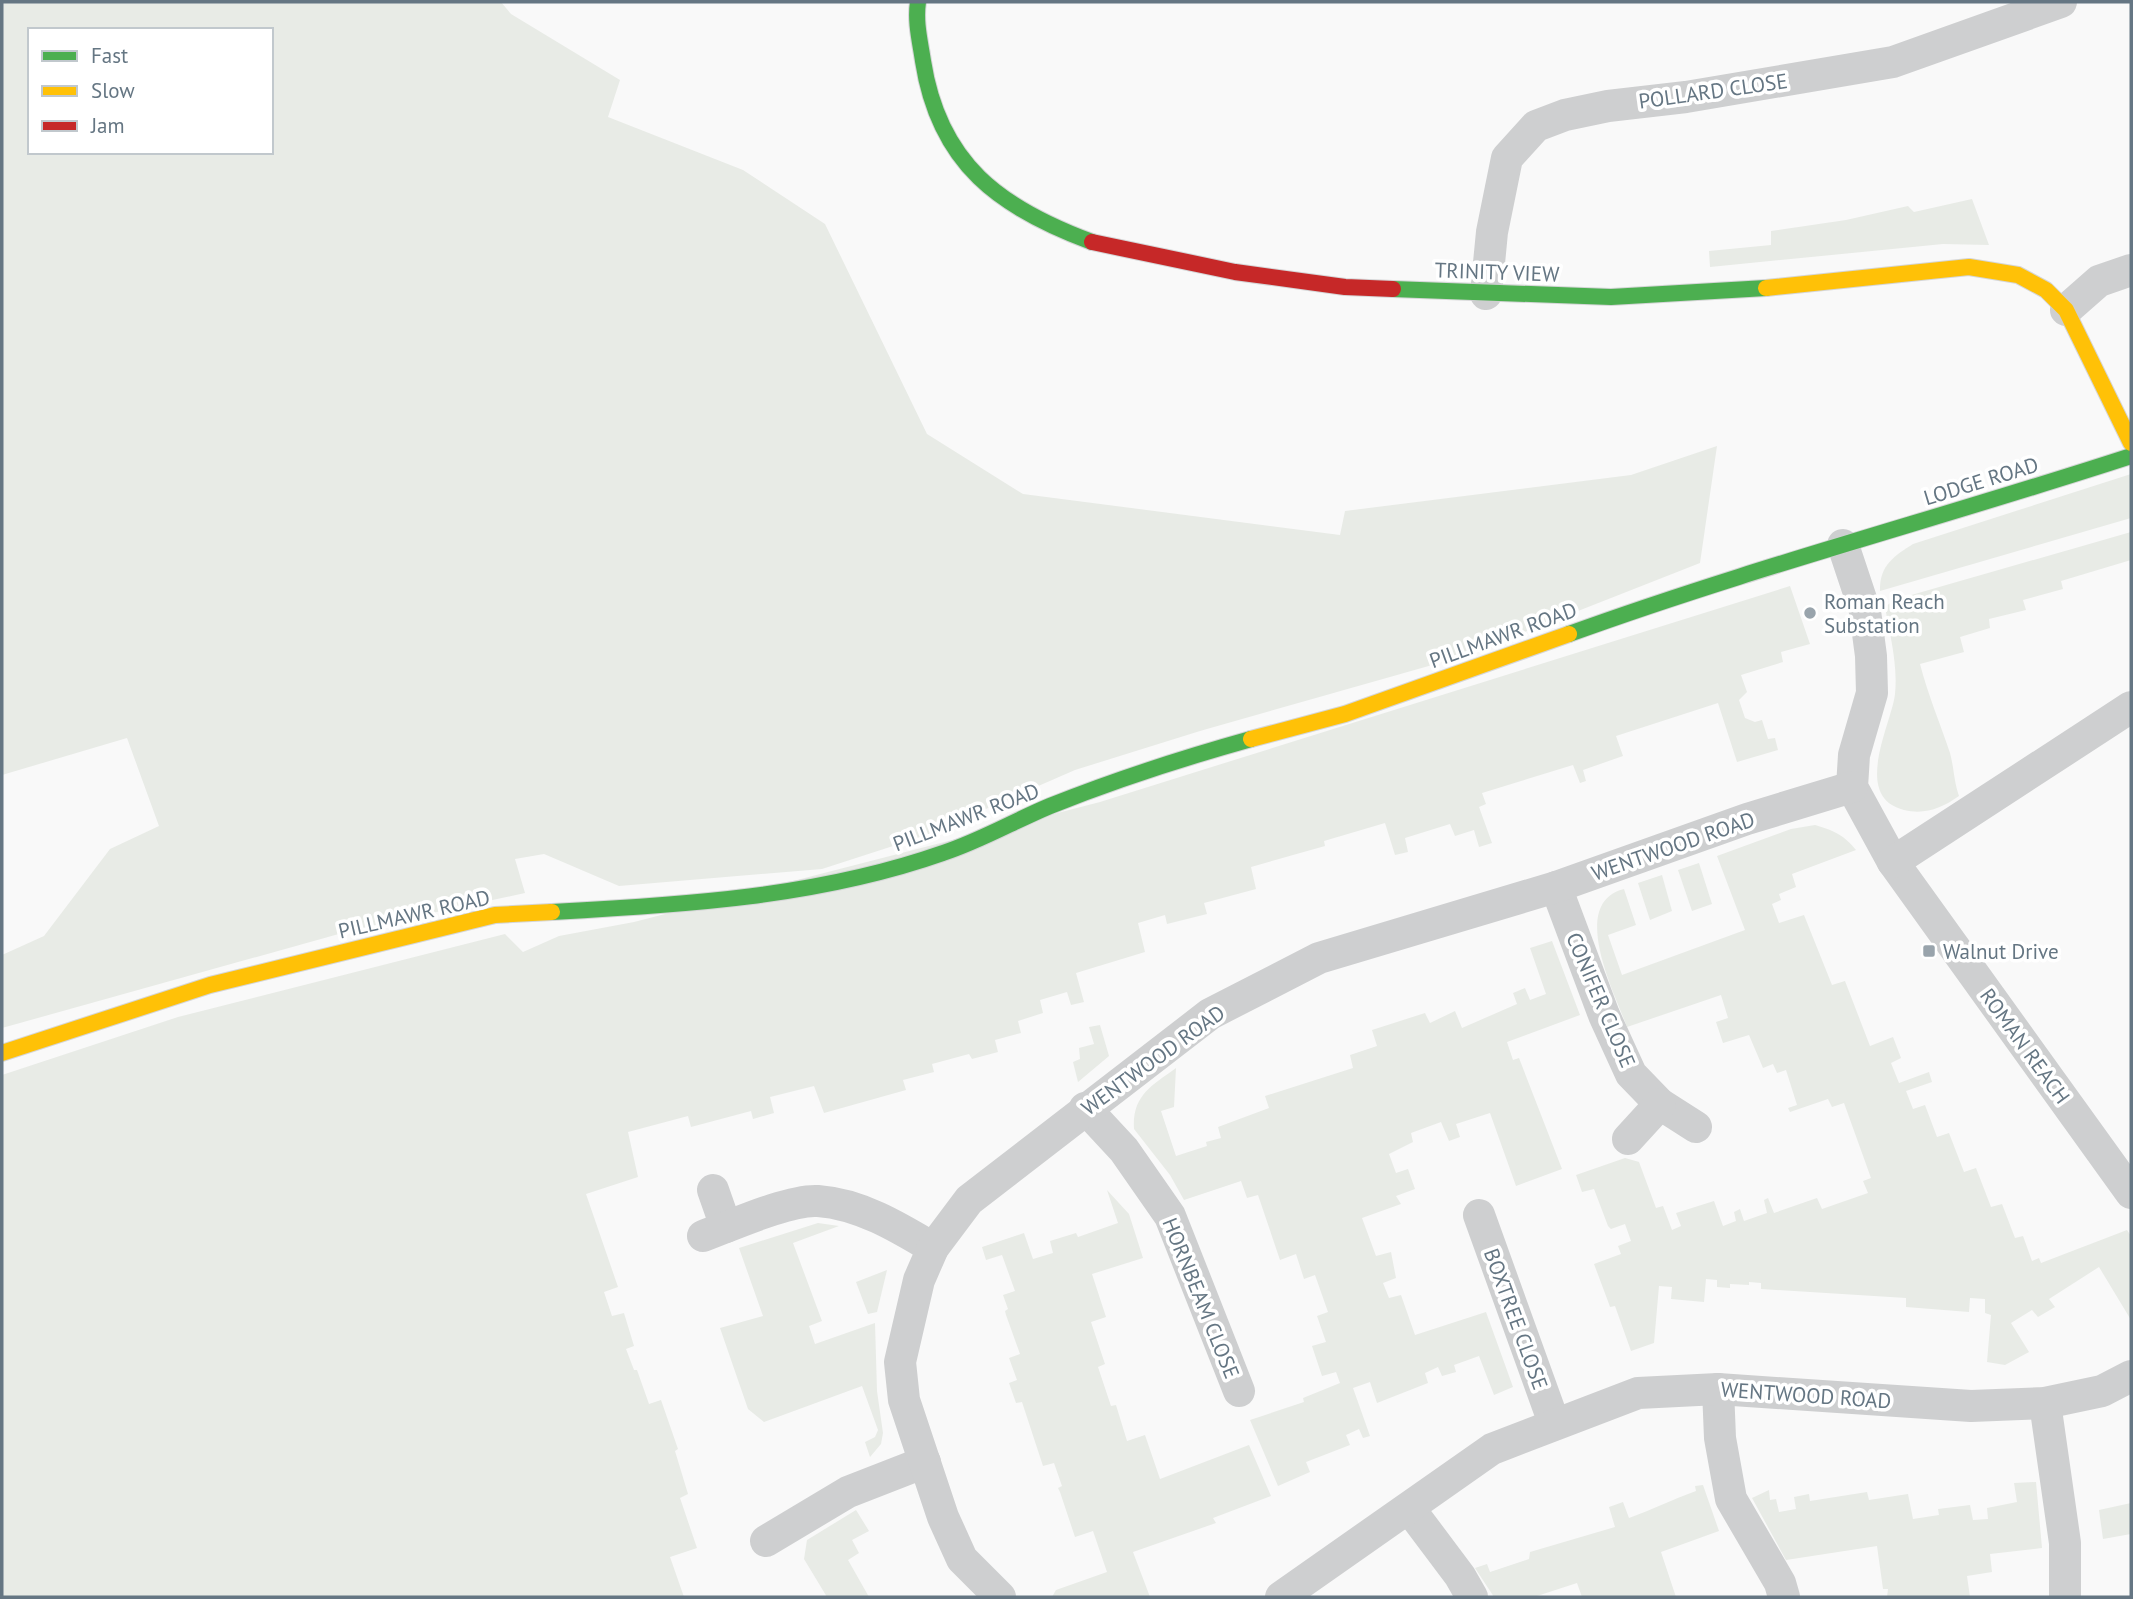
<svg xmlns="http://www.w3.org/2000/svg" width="2133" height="1599" font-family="'PT Sans',sans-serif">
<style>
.green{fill:#e8ebe6;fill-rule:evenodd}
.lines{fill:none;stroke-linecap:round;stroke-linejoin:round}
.fast-casing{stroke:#d5d6d7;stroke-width:18}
.slow-casing{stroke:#d5d6d7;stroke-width:18}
.jam-casing{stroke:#d5d6d7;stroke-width:18}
.street{stroke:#cecfd0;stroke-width:32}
.fast{stroke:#4caf50;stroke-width:16}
.slow{stroke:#ffc107;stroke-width:16}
.jam{stroke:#c62828;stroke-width:16}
.poi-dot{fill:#99a4ac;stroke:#fff;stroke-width:2.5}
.labels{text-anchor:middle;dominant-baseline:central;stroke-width:7;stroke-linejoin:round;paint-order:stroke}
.street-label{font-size:21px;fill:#657683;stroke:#fff}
.poi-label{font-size:21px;fill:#657683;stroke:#fff;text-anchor:start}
</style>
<rect width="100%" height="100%" fill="#f9f9f9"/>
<g class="green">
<path d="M 2,2 L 501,2 L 511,14 L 620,80 L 608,117 L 743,170 L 825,224 L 927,434 L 1023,494 L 1340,535 L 1345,511 L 1631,475 L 1717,446 L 1700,563 L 1464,656 L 1200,731 L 1075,770 L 924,836 L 822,869 L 619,886 L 544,854 L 515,859 L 525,893 L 353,930 L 2,1028 L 2,955 L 44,936 L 110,849 L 159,826 L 127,738 L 2,775 ZM 30,30 L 271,30 L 271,152 L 30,152 Z"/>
<path d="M 1972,199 L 1989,245 L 1943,244 L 1710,267 L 1709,251 L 1771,245 L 1771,231 L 1846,220 L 1908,206 L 1914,212 Z"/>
<path d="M 2131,474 L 2131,518 L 1880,591 C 1879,566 1894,556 1913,544 Z"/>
<path d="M 2131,532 L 2131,560 L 2061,581 L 2063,589 L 2023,600 L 2026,610 L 1989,619 L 1990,628 L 1960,637 L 1964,652 L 1920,664 C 1928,695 1940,723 1950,753 C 1954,768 1954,782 1959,796 C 1942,808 1925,815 1904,810 C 1851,797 1892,723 1895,694 C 1898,665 1890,635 1885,607 L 1894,600 Z"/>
<path d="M 1790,586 L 1810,644 L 1781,652 L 1783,662 L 1741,675 L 1747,692 L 1739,700 L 1745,718 L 1755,722 L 1762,720 L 1768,739 L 1775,738 L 1778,750 L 1737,762 L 1718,703 L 1616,736 L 1623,756 L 1583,770 L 1586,781 L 1580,783 L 1573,765 L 1482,793 L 1486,804 L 1479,807 L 1492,843 L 1479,847 L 1474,830 L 1455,836 L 1450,824 L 1405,838 L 1408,852 L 1395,855 L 1385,823 L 1324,841 L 1325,846 L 1251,867 L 1256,889 L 1204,903 L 1207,914 L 1167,924 L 1165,915 L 1138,923 L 1145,952 L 1076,973 L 1084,1002 L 1071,1005 L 1067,992 L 1040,1000 L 1043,1013 L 1018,1021 L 1021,1033 L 995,1040 L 998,1052 L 972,1059 L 969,1054 L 932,1064 L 934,1072 L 903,1080 L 906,1090 L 824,1113 L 814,1086 L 770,1097 L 774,1113 L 753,1119 L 751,1111 L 691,1127 L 688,1116 L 628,1132 L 638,1177 L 586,1194 L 618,1287 L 604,1292 L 612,1316 L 624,1313 L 634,1346 L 626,1349 L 634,1370 L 637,1370 L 649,1404 L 661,1400 L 678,1449 L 675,1451 L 688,1494 L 680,1498 L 697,1548 L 670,1557 L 684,1597 L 2,1597 L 2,1075 L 178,1017 L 505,934 L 523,952 L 559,936 L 634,922 L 1100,802 Z"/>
<path d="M 1815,825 C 1833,830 1844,835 1856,850 L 1792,874 L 1796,887 L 1779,894 L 1781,900 L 1772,904 L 1779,923 L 1804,915 L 1832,985 L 1845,981 L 1870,1046 L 1893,1037 L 1901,1058 L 1891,1063 L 1899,1083 L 1929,1072 L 1932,1082 L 1906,1091 L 1913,1109 L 1925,1105 L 1937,1137 L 1949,1133 L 1964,1172 L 1976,1168 L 1991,1207 L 2002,1204 L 2015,1238 L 2023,1236 L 2032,1261 L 2039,1258 L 2041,1263 L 2127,1230 L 2131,1236 L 2131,1320 L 2099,1267 L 2049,1299 L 2055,1307 L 2038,1317 L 2032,1310 L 2011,1323 L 2029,1352 L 2005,1365 L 1987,1362 L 1991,1315 L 1985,1313 L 1985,1299 L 1970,1298 L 1969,1312 L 1906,1307 L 1906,1298 L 1761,1289 L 1761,1283 L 1749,1282 L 1749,1285 L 1730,1284 L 1730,1288 L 1717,1287 L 1717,1280 L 1706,1279 L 1704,1302 L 1671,1299 L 1672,1287 L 1659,1286 L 1654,1343 L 1631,1351 L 1615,1306 L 1610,1307 L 1609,1304 L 1594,1264 L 1621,1254 L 1618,1246 L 1631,1241 L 1625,1224 L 1611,1229 L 1608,1226 L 1594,1189 L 1582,1192 L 1576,1175 L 1625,1158 L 1639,1162 L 1656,1208 L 1663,1206 L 1672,1230 L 1681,1226 L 1676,1213 L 1714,1201 L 1723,1226 L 1736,1221 L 1734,1212 L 1740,1209 L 1744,1221 L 1767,1213 L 1764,1200 L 1768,1198 L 1774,1213 L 1817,1198 L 1822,1209 L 1868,1193 L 1863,1181 L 1871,1178 L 1844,1103 L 1832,1107 L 1828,1099 L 1790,1112 L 1788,1108 L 1797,1105 L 1786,1070 L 1777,1073 L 1773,1064 L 1763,1068 L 1749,1035 L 1723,1043 L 1716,1022 L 1728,1018 L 1721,995 L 1627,1027 C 1615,994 1568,903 1624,889 L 1636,925 L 1608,935 L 1622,975 L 1745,930 L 1717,856 L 1791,829 Z"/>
<path d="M 1699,863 L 1712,904 L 1692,911 L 1678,870 Z"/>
<path d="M 1662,875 L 1672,911 L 1650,920 L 1638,883 Z"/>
<path d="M 1552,941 L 1580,1015 L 1507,1042 L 1513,1060 L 1519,1058 L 1562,1169 L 1516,1186 L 1490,1113 L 1456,1124 L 1460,1137 L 1449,1141 L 1441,1122 L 1411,1133 L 1413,1142 L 1389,1154 L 1396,1173 L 1408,1169 L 1415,1189 L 1396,1196 L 1401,1204 L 1362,1218 L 1376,1256 L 1391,1252 L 1396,1278 L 1383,1283 L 1389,1298 L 1401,1295 L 1415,1335 L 1486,1312 L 1513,1387 L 1494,1395 L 1479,1356 L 1454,1365 L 1456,1372 L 1442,1376 L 1438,1367 L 1425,1373 L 1428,1383 L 1377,1403 L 1370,1382 L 1353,1388 L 1370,1436 L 1363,1438 L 1359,1429 L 1346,1435 L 1350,1445 L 1306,1462 L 1310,1472 L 1278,1486 L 1250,1420 L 1304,1402 L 1303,1398 L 1340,1383 L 1336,1372 L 1322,1376 L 1312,1346 L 1326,1342 L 1317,1316 L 1328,1312 L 1315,1275 L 1304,1279 L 1296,1254 L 1280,1260 L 1258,1195 L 1247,1198 L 1241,1181 L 1184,1200 L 1170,1175 L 1134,1129 C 1132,1096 1151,1086 1176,1068 L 1174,1107 L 1161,1111 L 1176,1156 L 1207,1146 L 1206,1142 L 1221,1138 L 1218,1127 L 1269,1108 L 1265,1096 L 1353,1068 L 1350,1055 L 1377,1046 L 1372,1030 L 1425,1013 L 1430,1023 L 1455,1011 L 1462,1028 L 1517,1004 L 1513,993 L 1525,988 L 1530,1000 L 1546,994 L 1530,948 Z"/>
<path d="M 1100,1025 L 1109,1056 L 1078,1082 L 1073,1062 L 1080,1059 L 1079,1048 L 1094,1044 L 1089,1027 Z"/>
<path d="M 1107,1190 L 1129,1214 L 1143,1258 L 1092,1274 L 1106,1317 L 1091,1322 L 1105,1364 L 1098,1367 L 1111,1406 L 1116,1405 L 1127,1441 L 1145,1435 L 1160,1479 L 1249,1445 L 1271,1496 L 1213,1518 L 1216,1523 L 1133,1552 L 1150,1597 L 1052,1597 L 1056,1590 L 1107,1572 L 1093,1531 L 1075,1537 L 1060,1492 L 1058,1488 L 1062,1486 L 1054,1463 L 1043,1466 L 1022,1402 L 1016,1403 L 1009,1383 L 1017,1380 L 1009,1358 L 1020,1354 L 1006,1315 L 1005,1311 L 1008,1309 L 1003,1295 L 1015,1291 L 1002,1255 L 986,1260 L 982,1247 L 1024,1233 L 1033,1259 L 1053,1253 L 1050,1241 L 1076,1233 L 1078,1237 L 1118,1223 Z"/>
<path d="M 818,1223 L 839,1226 L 793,1243 L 822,1321 L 809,1326 L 815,1344 L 875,1323 L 877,1391 L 883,1433 L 881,1444 L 870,1457 L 865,1442 L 875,1437 L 878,1430 L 862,1386 L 764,1422 L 748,1409 L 720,1328 L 763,1316 L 739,1248 Z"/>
<path d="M 887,1270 L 877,1312 L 868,1314 L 856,1282 Z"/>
<path d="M 2036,1482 L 2042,1548 L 1990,1554 L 1992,1572 L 1967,1576 L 1970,1597 L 1887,1597 L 1888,1589 L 1883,1589 L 1877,1546 L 1786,1560 L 1752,1498 L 1769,1490 L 1770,1500 L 1776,1499 L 1779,1512 L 1796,1509 L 1794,1497 L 1809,1494 L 1810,1501 L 1867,1492 L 1869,1500 L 1908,1494 L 1913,1519 L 1939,1515 L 1938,1509 L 1970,1505 L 1973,1520 L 1988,1519 L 1987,1508 L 2017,1502 L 2014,1483 Z"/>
<path d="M 1703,1485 L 1719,1531 L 1661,1552 L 1676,1597 L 1582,1597 L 1577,1583 L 1534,1597 L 1494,1597 L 1475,1568 L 1487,1564 L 1490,1572 L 1529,1559 L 1530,1552 L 1615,1527 L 1609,1507 L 1623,1502 L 1629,1518 C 1652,1510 1673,1499 1696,1491 L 1695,1486 Z"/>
<path d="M 2131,1503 L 2131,1534 L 2103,1539 L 2099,1510 Z"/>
<path d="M 856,1510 L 869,1531 L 852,1540 L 859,1553 L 848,1560 L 869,1597 L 827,1597 L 804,1559 L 807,1540 Z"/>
</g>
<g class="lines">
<defs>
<g id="fast">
<path d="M 918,2 C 915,22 920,41 923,61 C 939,164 1000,208 1092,242"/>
<path d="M 1393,289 L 1611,297 L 1766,288"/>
<path d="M 1569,634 C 1754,567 1944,517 2131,456"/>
<path d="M 552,912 C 683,905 818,897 943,853 C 980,841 1014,821 1050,806 C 1115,780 1183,758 1251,739"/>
</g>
<g id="slow">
<path d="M 1766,288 L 1969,267 L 2018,275 L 2046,290 L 2066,310 L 2131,443"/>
<path d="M 1251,739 L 1345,714 L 1569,634"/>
<path d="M 2,1053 L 210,985 L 495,915 L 552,912"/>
</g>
<path id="jam" d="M 1092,242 L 1235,272 L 1345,287 L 1393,289"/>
</defs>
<use href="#fast" class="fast-casing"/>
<use href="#slow" class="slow-casing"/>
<use href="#jam" class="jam-casing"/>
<g class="street">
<path d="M 1486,294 L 1492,232 L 1507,158 L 1536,126 L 1565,115 L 1608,106 L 1686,97 L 1893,62 L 2061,2"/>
<path d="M 2066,310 L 2099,281 L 2131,270"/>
<path d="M 1843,545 L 1865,611 L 1871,656 L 1872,693 L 1854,755 L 1852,787 L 1893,862 L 2131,1193"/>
<path d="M 1893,862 L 2131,707"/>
<path d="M 1556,887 L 1604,1015 L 1631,1074 L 1660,1104 L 1696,1127"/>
<path d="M 1085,1108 L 1124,1150 L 1170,1216 L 1239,1391"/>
<path d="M 1628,1139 L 1660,1104"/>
<path d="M 713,1190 L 726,1227"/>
<path d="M 1479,1215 L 1554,1423"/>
<path d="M 703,1236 C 730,1226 790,1199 818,1201 C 860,1204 898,1227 933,1248"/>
<path d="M 1718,1389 L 1720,1438 L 1731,1499 L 1780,1583 L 1784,1597"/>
<path d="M 2045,1403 L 2065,1543 L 2065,1597"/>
<path d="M 1409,1508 L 1460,1576 L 1472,1597"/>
<path d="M 766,1541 L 848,1492 L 925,1462"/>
<path d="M 1000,1597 L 962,1559 L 943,1517 L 904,1400 L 900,1362 L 919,1280 L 933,1248 L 969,1200 L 1210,1014 L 1319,958 L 1556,887 L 1747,819 L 1852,787"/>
<path d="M 1281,1597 L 1492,1449 L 1638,1393 L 1718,1389 L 1971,1406 L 2045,1403 L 2102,1391 L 2131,1376"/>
</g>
<use href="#fast" class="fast"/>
<use href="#slow" class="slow"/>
<use href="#jam" class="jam"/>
</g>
<g class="poi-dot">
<circle cx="1810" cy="613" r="7"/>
<rect x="1922" y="944" width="14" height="14" rx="3.5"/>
</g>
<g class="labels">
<g class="street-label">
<text transform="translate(1713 91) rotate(-8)">POLLARD CLOSE</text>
<text transform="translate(1497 272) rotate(2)">TRINITY VIEW</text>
<text transform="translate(1981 481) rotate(-17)">LODGE ROAD</text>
<text transform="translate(1503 635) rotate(-20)">PILLMAWR ROAD</text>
<text transform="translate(966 817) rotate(-21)">PILLMAWR ROAD</text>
<text transform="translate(1673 846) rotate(-19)">WENTWOOD ROAD</text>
<text transform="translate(414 914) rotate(-13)">PILLMAWR ROAD</text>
<text transform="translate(1601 1000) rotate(67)">CONIFER CLOSE</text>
<text transform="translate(2025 1046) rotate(54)">ROMAN REACH</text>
<text transform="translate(1153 1060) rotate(-36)">WENTWOOD ROAD</text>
<text transform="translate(1201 1298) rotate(68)">HORNBEAM CLOSE</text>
<text transform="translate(1516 1319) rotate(70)">BOXTREE CLOSE</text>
<text transform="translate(1806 1395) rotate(4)">WENTWOOD ROAD</text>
</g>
<g class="poi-label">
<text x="1824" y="601">Roman Reach<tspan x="1824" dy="24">Substation</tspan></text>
<text x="1943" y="951">Walnut Drive</text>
</g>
</g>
<rect width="2133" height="1599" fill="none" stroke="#657683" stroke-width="7"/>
<rect x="28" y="28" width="245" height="126" fill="#ffffff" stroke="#c1c8cd" stroke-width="2"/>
<rect x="42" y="51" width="35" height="10" fill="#4caf50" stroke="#c1c8cd" stroke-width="2"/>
<text x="91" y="63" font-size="21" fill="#657683">Fast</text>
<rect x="42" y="86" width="35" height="10" fill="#ffc107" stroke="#c1c8cd" stroke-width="2"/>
<text x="91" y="98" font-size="21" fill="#657683">Slow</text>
<rect x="42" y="121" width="35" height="10" fill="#c62828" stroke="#c1c8cd" stroke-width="2"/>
<text x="91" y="133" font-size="21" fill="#657683">Jam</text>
</svg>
